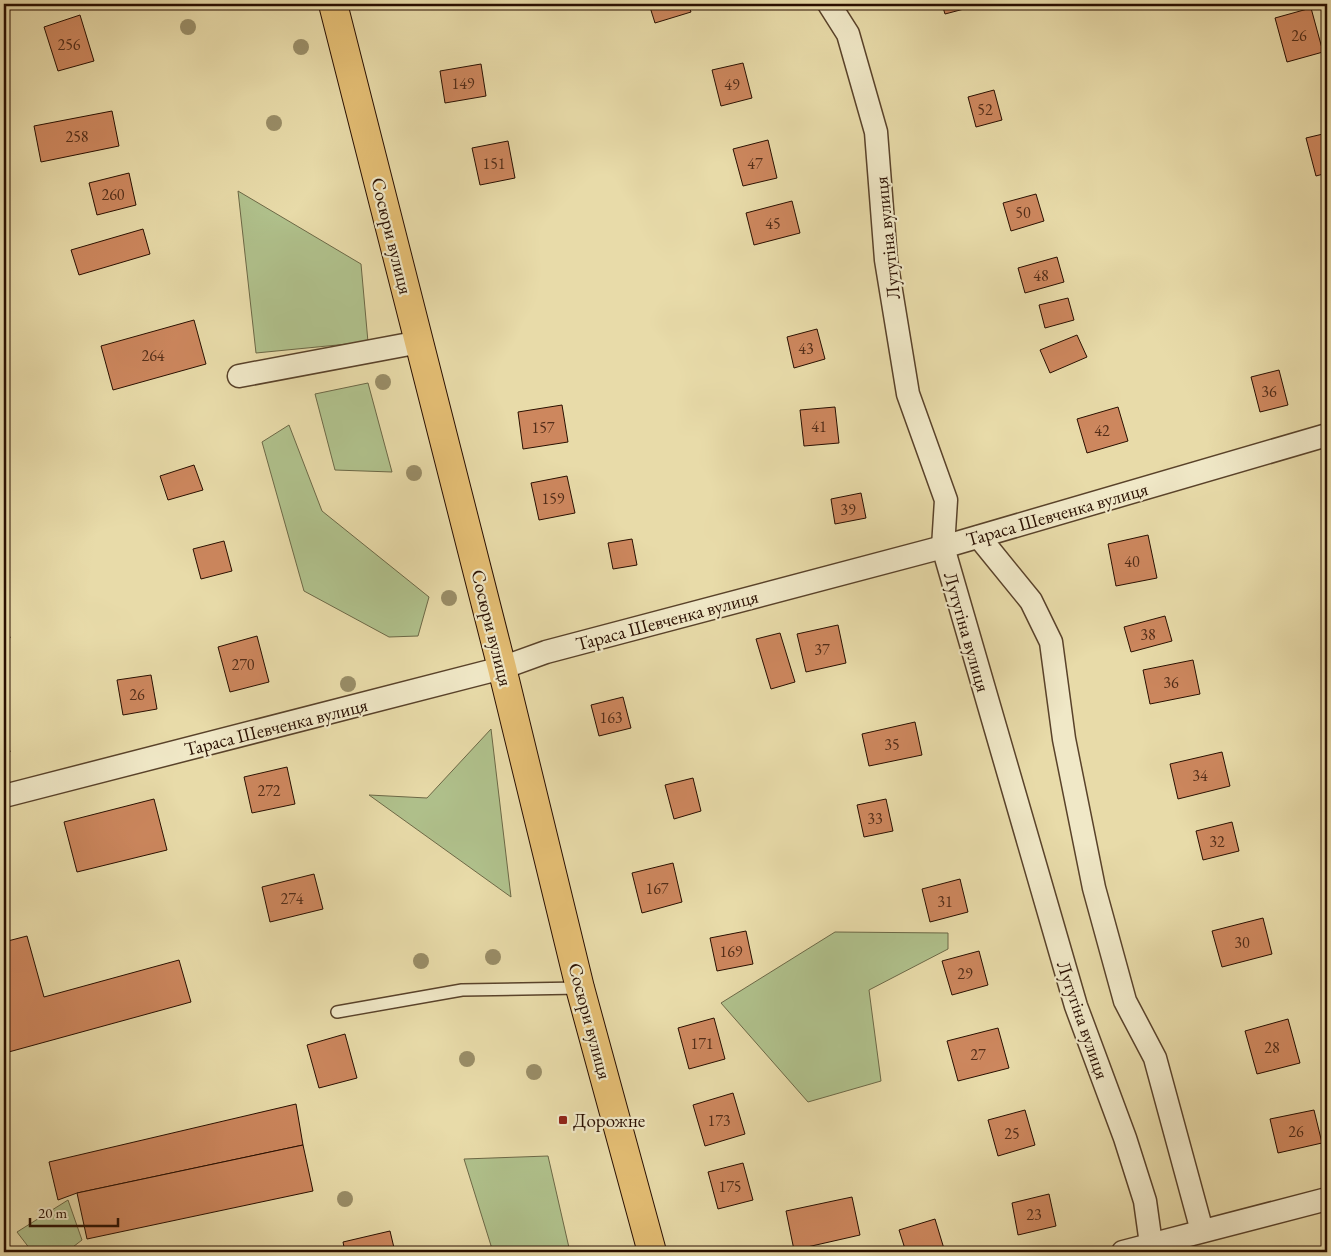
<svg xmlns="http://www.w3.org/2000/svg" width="1331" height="1256" font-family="'EB Garamond',serif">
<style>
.green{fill:#b0c18c;stroke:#6c6846}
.building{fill:#cd875e;stroke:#290f00}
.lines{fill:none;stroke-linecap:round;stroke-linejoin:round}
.service-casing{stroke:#59422a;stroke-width:14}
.minor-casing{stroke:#59422a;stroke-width:25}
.primary-casing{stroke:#290f00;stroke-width:30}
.service{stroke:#f0e8c7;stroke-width:11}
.minor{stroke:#f0e8c7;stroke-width:22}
.primary{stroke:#e4be74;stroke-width:28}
.tree{fill:#998d67}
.poi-dot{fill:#8f2418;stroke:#f0e8c7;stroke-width:2}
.labels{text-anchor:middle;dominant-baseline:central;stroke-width:4.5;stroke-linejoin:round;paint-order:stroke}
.number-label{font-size:16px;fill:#522d18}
.street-label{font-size:19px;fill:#290f00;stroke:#f0e8c7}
.poi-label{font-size:19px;fill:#290f00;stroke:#f0e8c7;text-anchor:start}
</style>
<rect width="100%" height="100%" fill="#e8dba9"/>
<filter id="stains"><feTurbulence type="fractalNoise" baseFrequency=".004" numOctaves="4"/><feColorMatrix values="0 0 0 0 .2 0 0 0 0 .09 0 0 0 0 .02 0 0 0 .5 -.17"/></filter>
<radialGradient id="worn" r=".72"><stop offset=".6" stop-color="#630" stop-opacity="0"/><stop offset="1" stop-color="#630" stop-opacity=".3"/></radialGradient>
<g class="green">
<path d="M 238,191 L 361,264 L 368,342 L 256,353 Z"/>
<path d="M 368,383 L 392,472 L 335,470 L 315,394 Z"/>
<path d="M 289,425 L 322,511 L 429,597 L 418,636 L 389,637 L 304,591 L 262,442 Z"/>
<path d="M 491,729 L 511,897 L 369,795 L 427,798 Z"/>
<path d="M 835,932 L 948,933 L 948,949 L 869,990 L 881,1081 L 808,1102 L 721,1003 Z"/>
<path d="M 548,1156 L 570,1252 L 493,1252 L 464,1159 Z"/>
<path d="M 68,1200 L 82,1240 L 69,1250 L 30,1249 L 17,1232 Z"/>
</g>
<g class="building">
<path d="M 649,4 L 688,4 L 691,12 L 655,23 Z"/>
<path d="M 942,4 L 983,4 L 945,14 Z"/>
<path d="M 1311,8 L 1323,52 L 1287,62 L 1275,18 Z"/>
<path d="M 80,15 L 94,61 L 58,71 L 44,27 Z"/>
<path d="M 743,63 L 752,98 L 721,106 L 712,70 Z"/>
<path d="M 481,64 L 486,96 L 445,103 L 440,71 Z"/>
<path d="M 994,90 L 1002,120 L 976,127 L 968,97 Z"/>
<path d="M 112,111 L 119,146 L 41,162 L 34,126 Z"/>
<path d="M 1327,133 L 1327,173 L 1316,176 L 1306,138 Z"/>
<path d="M 768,140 L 777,178 L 743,186 L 733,149 Z"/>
<path d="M 508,141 L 515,178 L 480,185 L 472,148 Z"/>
<path d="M 129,173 L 136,205 L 97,215 L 89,183 Z"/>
<path d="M 1036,194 L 1044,221 L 1011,231 L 1003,203 Z"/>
<path d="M 792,201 L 800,233 L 754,245 L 746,213 Z"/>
<path d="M 143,229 L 150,254 L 79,275 L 71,250 Z"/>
<path d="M 1057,257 L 1064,282 L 1025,293 L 1018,268 Z"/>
<path d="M 1068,298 L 1074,320 L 1045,328 L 1039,305 Z"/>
<path d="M 194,320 L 206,364 L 113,390 L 101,346 Z"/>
<path d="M 817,329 L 825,359 L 794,368 L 787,337 Z"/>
<path d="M 1077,335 L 1087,357 L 1050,373 L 1040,350 Z"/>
<path d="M 1279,370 L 1288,405 L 1260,412 L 1251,377 Z"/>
<path d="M 562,405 L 568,442 L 523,449 L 518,412 Z"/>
<path d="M 835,407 L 839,443 L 804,446 L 800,410 Z"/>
<path d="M 1118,407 L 1128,441 L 1087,453 L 1077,419 Z"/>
<path d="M 194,465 L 203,490 L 168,500 L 160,476 Z"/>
<path d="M 567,476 L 575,513 L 539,520 L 531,483 Z"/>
<path d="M 861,493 L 866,518 L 835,524 L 831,499 Z"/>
<path d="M 1148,535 L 1157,578 L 1116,586 L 1108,544 Z"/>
<path d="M 632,539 L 637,565 L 613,569 L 608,543 Z"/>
<path d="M 224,541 L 232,571 L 201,579 L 193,549 Z"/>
<path d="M 4,615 L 10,638 L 4,640 Z"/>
<path d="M 1165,616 L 1172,641 L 1131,652 L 1124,627 Z"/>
<path d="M 838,625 L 846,663 L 806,672 L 797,634 Z"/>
<path d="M 780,633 L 795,682 L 771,689 L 756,639 Z"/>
<path d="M 257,636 L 269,682 L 230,692 L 218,647 Z"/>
<path d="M 1193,660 L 1200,694 L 1150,704 L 1143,670 Z"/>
<path d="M 151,675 L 157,709 L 123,715 L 117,680 Z"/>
<path d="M 623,697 L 631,728 L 599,736 L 591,705 Z"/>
<path d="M 915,722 L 922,755 L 869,766 L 862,734 Z"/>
<path d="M 4,726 L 10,752 L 4,754 Z"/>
<path d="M 1222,752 L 1230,786 L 1178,799 L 1170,764 Z"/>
<path d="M 287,767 L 295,804 L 252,813 L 244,777 Z"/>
<path d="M 693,778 L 701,811 L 674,819 L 665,785 Z"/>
<path d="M 154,799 L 167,850 L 77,872 L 64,822 Z"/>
<path d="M 886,799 L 893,831 L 864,837 L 857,805 Z"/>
<path d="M 1232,822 L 1239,851 L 1203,860 L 1196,831 Z"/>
<path d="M 673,863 L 682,902 L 642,913 L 632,873 Z"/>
<path d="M 314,874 L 323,909 L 270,922 L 262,887 Z"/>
<path d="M 960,879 L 968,912 L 930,922 L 922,889 Z"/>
<path d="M 1263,918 L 1272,954 L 1222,967 L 1212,931 Z"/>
<path d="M 746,931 L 753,964 L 717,971 L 710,938 Z"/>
<path d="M 27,936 L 44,997 L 179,960 L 191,1002 L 5,1053 L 4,942 Z"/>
<path d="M 979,951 L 988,985 L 952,995 L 942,961 Z"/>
<path d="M 714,1018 L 725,1059 L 689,1069 L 678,1028 Z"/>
<path d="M 1288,1019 L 1300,1063 L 1257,1074 L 1245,1031 Z"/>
<path d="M 998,1028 L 1009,1068 L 958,1081 L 947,1041 Z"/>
<path d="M 345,1034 L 357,1078 L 319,1088 L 307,1045 Z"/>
<path d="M 733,1093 L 745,1134 L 705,1146 L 693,1105 Z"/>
<path d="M 296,1104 L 303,1145 L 77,1193 L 58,1200 L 49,1162 Z"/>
<path d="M 1025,1110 L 1035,1145 L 998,1156 L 988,1120 Z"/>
<path d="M 1314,1110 L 1322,1143 L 1278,1153 L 1270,1119 Z"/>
<path d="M 303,1145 L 313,1191 L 87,1239 L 77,1193 Z"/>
<path d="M 743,1163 L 753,1200 L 718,1209 L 708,1172 Z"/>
<path d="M 1049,1194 L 1056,1226 L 1018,1235 L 1012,1203 Z"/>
<path d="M 852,1197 L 860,1235 L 794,1250 L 786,1211 Z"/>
<path d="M 935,1219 L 945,1252 L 906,1252 L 899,1230 Z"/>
<path d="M 390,1231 L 395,1252 L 345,1252 L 343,1242 Z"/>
</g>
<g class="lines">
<defs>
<path id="service" d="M 337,1012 L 462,990 L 580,988"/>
<g id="minor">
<path d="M 829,4 L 848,34 L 876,132 L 886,260 L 908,394 L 946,500 L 943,547 L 1076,1006 L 1125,1138 L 1145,1201 L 1151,1244 L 1156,1252"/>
<path d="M 239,376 L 420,342"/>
<path d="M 979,537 L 1031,601 L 1051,642 L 1064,739 L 1094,888 L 1125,1001 L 1155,1058 L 1202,1231"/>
<path d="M 4,796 L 502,668 L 546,652 L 943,547 L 1327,435"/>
<path d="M 1123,1252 L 1327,1199"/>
</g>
<path id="primary" d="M 333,4 L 502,668 L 580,988 L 652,1252"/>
</defs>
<use href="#service" class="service-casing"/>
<use href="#minor" class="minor-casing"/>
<use href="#primary" class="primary-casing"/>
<use href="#service" class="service"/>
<use href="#minor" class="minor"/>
<use href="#primary" class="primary"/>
</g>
<g class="tree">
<circle cx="188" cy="27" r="8"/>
<circle cx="301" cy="47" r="8"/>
<circle cx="274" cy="123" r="8"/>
<circle cx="383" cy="382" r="8"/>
<circle cx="414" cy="473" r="8"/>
<circle cx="449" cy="598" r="8"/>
<circle cx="348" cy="684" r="8"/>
<circle cx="493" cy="957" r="8"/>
<circle cx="421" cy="961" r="8"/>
<circle cx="467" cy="1059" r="8"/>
<circle cx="534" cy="1072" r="8"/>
<circle cx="345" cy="1199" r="8"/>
</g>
<rect class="poi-dot" x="558" y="1115" width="10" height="10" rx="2.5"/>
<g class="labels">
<g class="number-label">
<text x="1299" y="35">26</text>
<text x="69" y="44">256</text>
<text x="463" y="83">149</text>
<text x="732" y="84">49</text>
<text x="985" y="109">52</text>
<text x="77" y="136">258</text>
<text x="494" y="163">151</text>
<text x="755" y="163">47</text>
<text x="113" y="194">260</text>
<text x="1023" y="212">50</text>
<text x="773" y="223">45</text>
<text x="1041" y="275">48</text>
<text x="806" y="348">43</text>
<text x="153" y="355">264</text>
<text x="1269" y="391">36</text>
<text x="819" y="426">41</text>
<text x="543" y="427">157</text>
<text x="1102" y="430">42</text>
<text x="553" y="498">159</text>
<text x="848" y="509">39</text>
<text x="1132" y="561">40</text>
<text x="1148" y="634">38</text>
<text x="822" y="649">37</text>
<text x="243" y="664">270</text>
<text x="1171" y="682">36</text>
<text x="137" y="694">26</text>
<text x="611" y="717">163</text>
<text x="892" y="744">35</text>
<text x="1200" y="775">34</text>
<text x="269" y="790">272</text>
<text x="875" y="818">33</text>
<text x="1217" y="841">32</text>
<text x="657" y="888">167</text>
<text x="292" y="898">274</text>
<text x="945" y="901">31</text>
<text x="1242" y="942">30</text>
<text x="731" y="951">169</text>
<text x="965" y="973">29</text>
<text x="702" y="1043">171</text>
<text x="1272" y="1047">28</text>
<text x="978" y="1054">27</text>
<text x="719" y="1120">173</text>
<text x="1296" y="1131">26</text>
<text x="1012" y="1133">25</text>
<text x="730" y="1186">175</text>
<text x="1034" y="1214">23</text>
</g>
<g class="street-label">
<text transform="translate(392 236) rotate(76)">Сосюри вулиця</text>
<text transform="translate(887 238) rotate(-96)">Лутугіна вулиця</text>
<text transform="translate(1057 514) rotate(-16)">Тараса Шевченка вулиця</text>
<text transform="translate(667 620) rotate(-15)">Тараса Шевченка вулиця</text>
<text transform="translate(492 628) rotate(76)">Сосюри вулиця</text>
<text transform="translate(967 632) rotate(74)">Лутугіна вулиця</text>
<text transform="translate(276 727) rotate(-14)">Тараса Шевченка вулиця</text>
<text transform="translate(1083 1020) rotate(71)">Лутугіна вулиця</text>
<text transform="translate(590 1021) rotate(75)">Сосюри вулиця</text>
</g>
<g class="poi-label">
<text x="573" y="1120">Дорожне</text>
</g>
</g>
<rect width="1331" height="1256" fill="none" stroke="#e8dba9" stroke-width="20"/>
<rect x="5" y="5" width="1321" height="1246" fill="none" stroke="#290f00" stroke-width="2.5"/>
<rect x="10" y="10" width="1311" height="1236" fill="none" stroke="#290f00"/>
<path d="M30 1218v8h88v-8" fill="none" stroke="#290f00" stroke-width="2.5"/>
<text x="38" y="1218" font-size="15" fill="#290f00" stroke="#f0e8c7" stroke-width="4" paint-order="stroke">20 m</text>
<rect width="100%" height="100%" filter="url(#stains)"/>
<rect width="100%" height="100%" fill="url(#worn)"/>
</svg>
